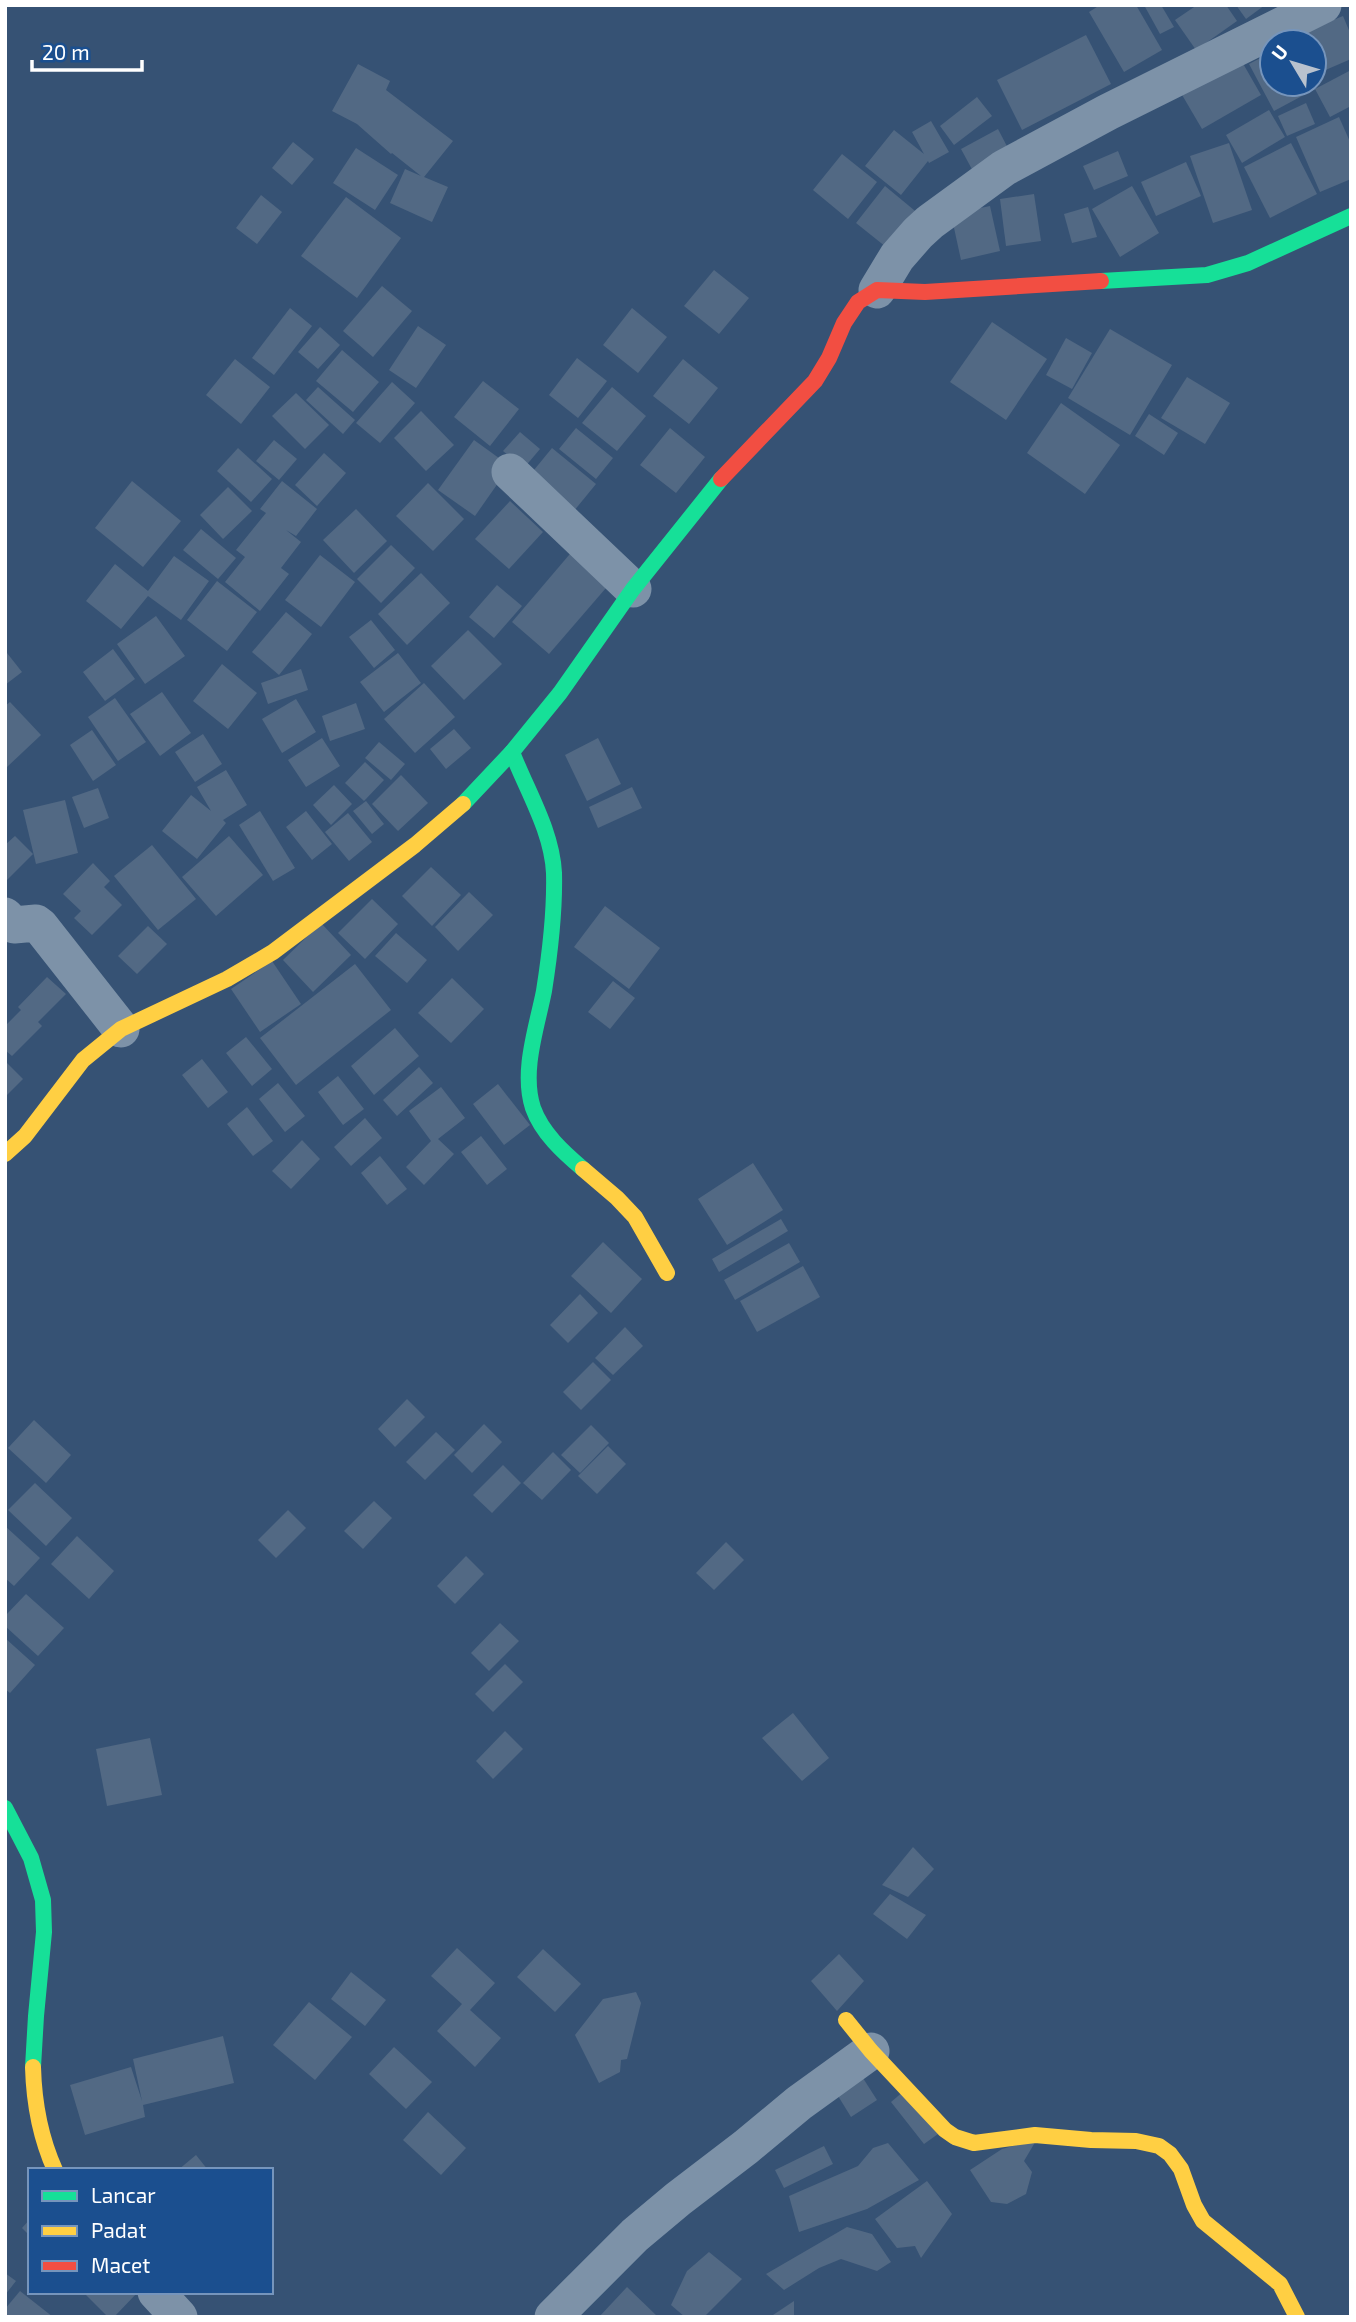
<svg xmlns="http://www.w3.org/2000/svg" width="1356" height="2322" font-family="'Exo 2',sans-serif">
<style>
.building{fill:#526984}
.lines{fill:none;stroke-linecap:round;stroke-linejoin:round}
.street{stroke:#7d92a8;stroke-width:37}
.fast{stroke:#16e098;stroke-width:16}
.slow{stroke:#ffcf43;stroke-width:16}
.jam{stroke:#f24e42;stroke-width:16}
</style>
<rect width="100%" height="100%" fill="#365274"/>
<g class="building">
<path d="M 1100,5 L 1136,5 L 1162,50 L 1124,72 L 1089,12 Z"/>
<path d="M 1144,5 L 1161,5 L 1174,27 L 1160,34 Z"/>
<path d="M 1197,5 L 1226,5 L 1237,21 L 1196,50 L 1175,20 Z"/>
<path d="M 1236,5 L 1265,5 L 1246,19 Z"/>
<path d="M 1343,16 L 1351,35 L 1351,59 L 1314,75 L 1314,42 L 1299,42 L 1296,35 Z"/>
<path d="M 1086,35 L 1111,84 L 1022,130 L 997,80 Z"/>
<path d="M 1272,52 L 1272,84 L 1313,84 L 1315,89 L 1351,70 L 1351,106 L 1330,117 L 1315,89 L 1274,111 L 1249,64 Z"/>
<path d="M 1237,53 L 1261,95 L 1202,129 L 1178,88 Z"/>
<path d="M 358,64 L 390,81 L 386,90 L 453,141 L 424,177 L 448,187 L 432,222 L 390,203 L 405,169 L 421,176 L 392,153 L 391,154 L 357,124 L 332,111 Z"/>
<path d="M 977,97 L 992,116 L 954,145 L 940,126 Z"/>
<path d="M 1306,103 L 1315,124 L 1287,136 L 1278,116 Z"/>
<path d="M 1269,110 L 1285,137 L 1242,163 L 1226,135 Z"/>
<path d="M 1339,117 L 1351,144 L 1351,179 L 1320,192 L 1296,137 Z"/>
<path d="M 931,121 L 949,152 L 929,163 L 928,161 L 901,195 L 865,166 L 894,130 L 924,154 L 912,132 Z"/>
<path d="M 998,129 L 1011,154 L 974,173 L 961,149 Z"/>
<path d="M 293,142 L 314,159 L 292,185 L 272,168 Z"/>
<path d="M 1229,143 L 1252,210 L 1213,223 L 1190,156 Z"/>
<path d="M 1291,143 L 1317,194 L 1270,218 L 1244,167 Z"/>
<path d="M 356,148 L 398,175 L 375,210 L 333,183 Z"/>
<path d="M 1118,151 L 1128,176 L 1094,190 L 1083,166 Z"/>
<path d="M 842,154 L 877,182 L 848,219 L 813,190 Z"/>
<path d="M 1186,162 L 1201,196 L 1156,216 L 1141,182 Z"/>
<path d="M 885,186 L 920,215 L 891,251 L 856,223 Z"/>
<path d="M 1132,186 L 1159,233 L 1120,257 L 1092,209 Z"/>
<path d="M 1034,194 L 1041,241 L 1006,246 L 1000,199 Z"/>
<path d="M 261,195 L 282,212 L 257,244 L 236,228 Z"/>
<path d="M 346,197 L 401,238 L 357,298 L 301,256 Z"/>
<path d="M 990,206 L 1000,251 L 961,260 L 951,214 Z"/>
<path d="M 1088,207 L 1097,237 L 1072,243 L 1064,214 Z"/>
<path d="M 714,270 L 749,298 L 719,334 L 684,306 Z"/>
<path d="M 382,286 L 412,311 L 373,357 L 343,331 Z"/>
<path d="M 290,308 L 312,326 L 274,375 L 252,358 Z"/>
<path d="M 632,308 L 667,337 L 638,373 L 603,345 Z"/>
<path d="M 992,322 L 1047,359 L 1006,420 L 950,382 Z"/>
<path d="M 418,326 L 446,345 L 416,388 L 389,370 Z"/>
<path d="M 320,327 L 340,345 L 318,369 L 298,352 Z"/>
<path d="M 1110,329 L 1172,365 L 1130,435 L 1068,398 Z"/>
<path d="M 1066,338 L 1092,353 L 1072,389 L 1046,375 Z"/>
<path d="M 342,350 L 379,382 L 353,412 L 316,381 Z"/>
<path d="M 577,358 L 607,381 L 578,418 L 549,395 Z"/>
<path d="M 235,359 L 270,387 L 241,424 L 206,395 Z"/>
<path d="M 683,359 L 718,388 L 689,424 L 653,396 Z"/>
<path d="M 1187,377 L 1230,403 L 1205,444 L 1161,418 Z"/>
<path d="M 483,381 L 519,409 L 490,446 L 454,417 Z"/>
<path d="M 392,382 L 415,403 L 380,443 L 356,423 Z"/>
<path d="M 318,387 L 355,420 L 343,434 L 306,400 Z"/>
<path d="M 612,387 L 646,416 L 617,451 L 582,423 Z"/>
<path d="M 296,393 L 329,425 L 305,449 L 272,416 Z"/>
<path d="M 1061,403 L 1120,445 L 1085,494 L 1027,453 Z"/>
<path d="M 421,411 L 454,445 L 426,471 L 394,438 Z"/>
<path d="M 1149,414 L 1178,433 L 1164,455 L 1135,436 Z"/>
<path d="M 576,428 L 613,458 L 596,479 L 559,449 Z"/>
<path d="M 670,428 L 705,457 L 676,493 L 640,465 Z"/>
<path d="M 520,432 L 540,449 L 524,468 L 503,451 Z"/>
<path d="M 274,440 L 297,459 L 279,480 L 256,461 Z"/>
<path d="M 474,440 L 510,466 L 475,516 L 438,490 Z"/>
<path d="M 238,448 L 272,479 L 251,502 L 217,471 Z"/>
<path d="M 552,448 L 596,484 L 569,517 L 525,481 Z"/>
<path d="M 324,453 L 346,473 L 317,506 L 295,485 Z"/>
<path d="M 132,481 L 181,521 L 143,567 L 95,528 Z"/>
<path d="M 282,481 L 317,509 L 296,536 L 286,530 L 301,542 L 281,568 L 289,574 L 260,611 L 225,582 L 245,557 L 236,550 L 266,513 L 260,509 Z"/>
<path d="M 428,483 L 464,519 L 433,551 L 396,516 Z"/>
<path d="M 228,487 L 252,511 L 223,539 L 200,515 Z"/>
<path d="M 510,501 L 543,532 L 509,569 L 475,539 Z"/>
<path d="M 356,509 L 387,541 L 354,573 L 323,540 Z"/>
<path d="M 201,529 L 236,558 L 218,579 L 183,550 Z"/>
<path d="M 391,545 L 415,568 L 381,603 L 357,579 Z"/>
<path d="M 575,548 L 612,581 L 549,654 L 512,622 Z"/>
<path d="M 320,555 L 355,582 L 321,627 L 285,600 Z"/>
<path d="M 174,556 L 209,581 L 181,620 L 148,596 L 121,629 L 86,601 L 115,564 L 148,591 Z"/>
<path d="M 421,573 L 450,603 L 407,645 L 378,614 Z"/>
<path d="M 217,581 L 257,612 L 227,651 L 187,620 Z"/>
<path d="M 497,585 L 522,606 L 494,638 L 469,617 Z"/>
<path d="M 286,612 L 312,634 L 279,675 L 252,652 Z"/>
<path d="M 156,616 L 185,656 L 145,684 L 117,644 Z"/>
<path d="M 371,620 L 395,650 L 374,668 L 349,637 Z"/>
<path d="M 468,630 L 502,664 L 464,700 L 431,666 Z"/>
<path d="M 113,649 L 135,679 L 105,701 L 83,672 Z"/>
<path d="M 7,653 L 22,672 L 5,685 L 5,655 Z"/>
<path d="M 398,653 L 421,683 L 384,712 L 360,682 Z"/>
<path d="M 222,664 L 257,693 L 228,729 L 193,701 Z"/>
<path d="M 301,669 L 308,690 L 268,704 L 261,683 Z"/>
<path d="M 424,683 L 455,717 L 415,753 L 384,719 Z"/>
<path d="M 162,692 L 191,733 L 160,756 L 130,714 Z"/>
<path d="M 115,698 L 146,742 L 118,761 L 88,717 Z"/>
<path d="M 296,699 L 316,732 L 282,753 L 262,719 Z"/>
<path d="M 10,702 L 41,735 L 7,767 L 5,706 Z"/>
<path d="M 356,703 L 365,729 L 330,741 L 322,716 Z"/>
<path d="M 454,729 L 471,748 L 446,769 L 430,749 Z"/>
<path d="M 92,730 L 116,765 L 93,781 L 70,745 Z"/>
<path d="M 203,734 L 222,764 L 195,782 L 175,752 Z"/>
<path d="M 322,738 L 340,766 L 306,787 L 288,760 Z"/>
<path d="M 598,738 L 621,784 L 587,801 L 565,755 Z"/>
<path d="M 379,742 L 405,764 L 391,780 L 365,758 Z"/>
<path d="M 365,762 L 384,780 L 364,801 L 345,783 Z"/>
<path d="M 226,770 L 247,805 L 223,820 L 226,823 L 197,859 L 162,831 L 191,795 L 211,811 L 197,787 Z"/>
<path d="M 401,775 L 428,803 L 398,831 L 372,804 Z"/>
<path d="M 334,785 L 352,804 L 331,825 L 313,805 Z"/>
<path d="M 632,787 L 642,808 L 598,828 L 589,807 Z"/>
<path d="M 98,788 L 109,818 L 84,828 L 72,797 Z"/>
<path d="M 65,800 L 78,853 L 36,864 L 23,810 Z"/>
<path d="M 366,801 L 384,824 L 372,834 L 353,811 Z"/>
<path d="M 260,811 L 295,868 L 273,881 L 239,825 Z"/>
<path d="M 306,811 L 332,844 L 312,860 L 286,827 Z"/>
<path d="M 348,813 L 372,842 L 349,861 L 325,832 Z"/>
<path d="M 15,836 L 33,854 L 5,882 L 5,845 Z"/>
<path d="M 229,836 L 263,875 L 216,916 L 182,877 Z"/>
<path d="M 152,845 L 196,899 L 158,930 L 114,876 Z"/>
<path d="M 93,863 L 110,881 L 104,887 L 122,905 L 92,935 L 74,918 L 81,911 L 63,894 Z"/>
<path d="M 431,867 L 461,895 L 432,926 L 402,896 Z"/>
<path d="M 469,892 L 493,915 L 458,951 L 435,927 Z"/>
<path d="M 372,899 L 398,924 L 365,959 L 338,933 Z"/>
<path d="M 605,906 L 660,948 L 629,989 L 574,947 Z"/>
<path d="M 321,923 L 351,955 L 313,992 L 283,960 Z"/>
<path d="M 148,926 L 167,944 L 137,974 L 118,956 Z"/>
<path d="M 396,933 L 427,960 L 407,983 L 375,956 Z"/>
<path d="M 272,961 L 301,1004 L 260,1032 L 231,989 Z"/>
<path d="M 355,964 L 391,1010 L 296,1085 L 260,1038 Z"/>
<path d="M 47,977 L 66,994 L 38,1022 L 42,1026 L 12,1056 L 5,1050 L 5,1026 L 21,1010 L 18,1007 Z"/>
<path d="M 452,978 L 484,1009 L 451,1043 L 418,1013 Z"/>
<path d="M 613,981 L 635,998 L 610,1029 L 588,1012 Z"/>
<path d="M 395,1028 L 419,1056 L 374,1095 L 351,1066 Z"/>
<path d="M 246,1037 L 272,1069 L 252,1086 L 226,1053 Z"/>
<path d="M 202,1059 L 228,1092 L 208,1108 L 182,1075 Z"/>
<path d="M 5,1061 L 23,1079 L 5,1097 Z"/>
<path d="M 419,1067 L 433,1083 L 397,1116 L 383,1100 Z"/>
<path d="M 338,1076 L 364,1109 L 343,1125 L 318,1092 Z"/>
<path d="M 278,1083 L 305,1116 L 285,1132 L 259,1099 Z"/>
<path d="M 498,1084 L 530,1125 L 504,1145 L 473,1104 Z"/>
<path d="M 441,1087 L 465,1118 L 438,1139 L 454,1154 L 424,1185 L 406,1167 L 431,1141 L 409,1111 Z"/>
<path d="M 247,1107 L 273,1141 L 253,1156 L 227,1124 Z"/>
<path d="M 365,1118 L 382,1138 L 351,1166 L 334,1147 Z"/>
<path d="M 481,1136 L 507,1169 L 487,1185 L 461,1152 Z"/>
<path d="M 302,1140 L 320,1159 L 291,1189 L 272,1171 Z"/>
<path d="M 380,1156 L 407,1189 L 387,1205 L 361,1173 Z"/>
<path d="M 753,1163 L 783,1210 L 727,1245 L 698,1199 Z"/>
<path d="M 781,1219 L 788,1231 L 719,1272 L 712,1259 Z"/>
<path d="M 603,1242 L 642,1279 L 611,1313 L 571,1276 Z"/>
<path d="M 789,1243 L 800,1262 L 735,1300 L 724,1280 Z"/>
<path d="M 803,1266 L 820,1297 L 757,1332 L 740,1301 Z"/>
<path d="M 580,1294 L 598,1313 L 568,1343 L 550,1325 Z"/>
<path d="M 625,1327 L 643,1346 L 613,1375 L 595,1358 Z"/>
<path d="M 593,1362 L 611,1380 L 581,1410 L 563,1392 Z"/>
<path d="M 407,1399 L 425,1417 L 395,1447 L 378,1429 Z"/>
<path d="M 34,1420 L 71,1455 L 46,1483 L 8,1448 Z"/>
<path d="M 484,1424 L 502,1442 L 472,1473 L 454,1455 Z"/>
<path d="M 591,1425 L 609,1443 L 580,1473 L 561,1455 Z"/>
<path d="M 436,1432 L 455,1450 L 425,1480 L 406,1462 Z"/>
<path d="M 608,1446 L 626,1464 L 597,1494 L 578,1476 Z"/>
<path d="M 553,1452 L 571,1470 L 542,1500 L 523,1483 Z"/>
<path d="M 503,1465 L 521,1483 L 492,1513 L 473,1495 Z"/>
<path d="M 35,1483 L 72,1518 L 46,1546 L 8,1510 Z"/>
<path d="M 374,1501 L 392,1518 L 363,1549 L 344,1531 Z"/>
<path d="M 288,1510 L 306,1528 L 276,1558 L 258,1540 Z"/>
<path d="M 5,1526 L 40,1558 L 14,1586 L 5,1578 Z"/>
<path d="M 77,1536 L 114,1571 L 89,1599 L 51,1564 Z"/>
<path d="M 726,1542 L 744,1560 L 714,1590 L 696,1573 Z"/>
<path d="M 466,1556 L 484,1574 L 455,1604 L 437,1586 Z"/>
<path d="M 26,1594 L 64,1628 L 38,1656 L 5,1626 L 5,1616 Z"/>
<path d="M 500,1623 L 519,1641 L 489,1671 L 471,1653 Z"/>
<path d="M 5,1638 L 35,1665 L 10,1693 L 5,1689 Z"/>
<path d="M 505,1664 L 523,1682 L 493,1712 L 475,1694 Z"/>
<path d="M 793,1713 L 829,1758 L 802,1781 L 762,1738 Z"/>
<path d="M 505,1731 L 523,1749 L 493,1779 L 476,1761 Z"/>
<path d="M 150,1738 L 162,1795 L 107,1806 L 96,1749 Z"/>
<path d="M 913,1847 L 934,1869 L 908,1897 L 882,1885 Z"/>
<path d="M 890,1894 L 926,1915 L 907,1939 L 873,1914 Z"/>
<path d="M 457,1948 L 495,1983 L 470,2010 L 501,2038 L 475,2067 L 437,2031 L 462,2004 L 431,1976 Z"/>
<path d="M 543,1949 L 581,1984 L 555,2012 L 517,1977 Z"/>
<path d="M 839,1954 L 864,1981 L 837,2011 L 811,1981 Z"/>
<path d="M 351,1972 L 386,2000 L 365,2026 L 331,1999 Z"/>
<path d="M 636,1992 L 641,2003 L 627,2059 L 621,2060 L 620,2072 L 599,2083 L 575,2035 L 603,1999 Z"/>
<path d="M 309,2002 L 352,2037 L 315,2080 L 273,2045 Z"/>
<path d="M 223,2036 L 234,2083 L 143,2105 L 145,2117 L 85,2135 L 70,2085 L 131,2067 L 142,2101 L 133,2059 Z"/>
<path d="M 394,2047 L 432,2082 L 406,2109 L 369,2074 Z"/>
<path d="M 861,2075 L 877,2100 L 851,2117 L 835,2091 Z"/>
<path d="M 904,2091 L 938,2134 L 924,2144 L 891,2102 Z"/>
<path d="M 428,2112 L 466,2148 L 441,2175 L 403,2140 Z"/>
<path d="M 1037,2139 L 1024,2161 L 1032,2172 L 1026,2194 L 1007,2204 L 991,2202 L 970,2170 L 1002,2149 Z"/>
<path d="M 888,2143 L 919,2180 L 867,2209 L 799,2232 L 789,2196 L 858,2166 L 873,2148 Z"/>
<path d="M 824,2146 L 833,2164 L 784,2188 L 775,2170 Z"/>
<path d="M 196,2155 L 208,2170 L 178,2170 Z"/>
<path d="M 927,2181 L 952,2214 L 921,2258 L 915,2246 L 897,2248 L 875,2219 Z"/>
<path d="M 30,2219 L 30,2236 L 22,2228 Z"/>
<path d="M 847,2227 L 872,2234 L 891,2262 L 877,2271 L 841,2259 L 819,2268 L 784,2290 L 766,2274 Z"/>
<path d="M 709,2252 L 742,2279 L 704,2317 L 685,2317 L 671,2305 L 687,2271 Z"/>
<path d="M 5,2273 L 16,2281 L 5,2295 Z"/>
<path d="M 627,2287 L 658,2317 L 599,2317 Z"/>
<path d="M 20,2291 L 53,2317 L 5,2317 L 5,2309 Z"/>
<path d="M 83,2292 L 138,2292 L 114,2317 L 108,2317 Z"/>
<path d="M 794,2301 L 794,2317 L 770,2317 Z"/>
</g>
<g class="lines">
<g class="street">
<path d="M 877,290 L 897,257 L 918,233 L 930,222 L 1004,168 L 1108,112 L 1323,5"/>
<path d="M 510,472 L 633,589"/>
<path d="M 5,916 L 14,925 L 36,923 L 40,926 L 121,1029"/>
<path d="M 156,2292 L 179,2317"/>
<path d="M 553,2317 L 635,2235 L 678,2199 L 746,2147 L 799,2103 L 871,2051"/>
</g>
<g class="fast">
<path d="M 1101,281 L 1207,275 L 1248,263 L 1351,216"/>
<path d="M 512,752 C 527,791 552,831 554,873 C 555,912 550,953 544,991 C 537,1027 521,1071 533,1108 C 542,1133 563,1152 583,1169"/>
<path d="M 463,804 L 512,752 L 560,693 L 633,589 L 721,479"/>
<path d="M 5,1808 L 31,1858 L 43,1900 L 44,1932 L 36,2016 L 33,2067"/>
</g>
<g class="slow">
<path d="M 5,1154 L 25,1136 L 83,1060 L 121,1029 L 227,979 L 273,952 L 415,845 L 463,804"/>
<path d="M 583,1169 L 617,1198 L 635,1217 L 667,1273"/>
<path d="M 846,2020 L 871,2051 L 945,2130 L 955,2137 L 974,2143 L 1035,2135 L 1091,2140 L 1136,2141 L 1159,2146 L 1170,2154 L 1181,2169 L 1194,2205 L 1203,2221 L 1280,2284 L 1297,2317"/>
<path d="M 33,2067 C 34,2104 40,2137 55,2170"/>
</g>
<path class="jam" d="M 721,479 L 815,381 L 829,358 L 844,323 L 858,302 L 877,290 L 925,292 L 1101,281"/>
</g>
<rect width="1356" height="2322" fill="none" stroke="#ffffff" stroke-width="14"/>
<rect x="28" y="2168" width="245" height="126" fill="#1b4f8f" stroke="#7695bc" stroke-width="2"/>
<rect x="42" y="2191" width="35" height="10" fill="#16e098" stroke="#7695bc" stroke-width="2"/>
<text x="91" y="2203" font-size="21" fill="#ffffff">Lancar</text>
<rect x="42" y="2226" width="35" height="10" fill="#ffcf43" stroke="#7695bc" stroke-width="2"/>
<text x="91" y="2238" font-size="21" fill="#ffffff">Padat</text>
<rect x="42" y="2261" width="35" height="10" fill="#f24e42" stroke="#7695bc" stroke-width="2"/>
<text x="91" y="2273" font-size="21" fill="#ffffff">Macet</text>
<g transform="translate(1293 63) rotate(308)"><circle r="33" fill="#1b4f8f" stroke="#7695bc" stroke-width="2"/>
<path d="M0-5L12 26L0 18L-12 26Z" fill="#b9c2ce"/>
<text y="-10" font-size="19" font-weight="bold" text-anchor="middle" fill="#ffffff">U</text>
</g>
<path d="M32 60v10h110v-10" fill="none" stroke="#ffffff" stroke-width="3.5"/>
<text x="42" y="60" font-size="21" fill="#ffffff" stroke="#1b4f8f" stroke-width="5" paint-order="stroke">20 m</text>
</svg>
